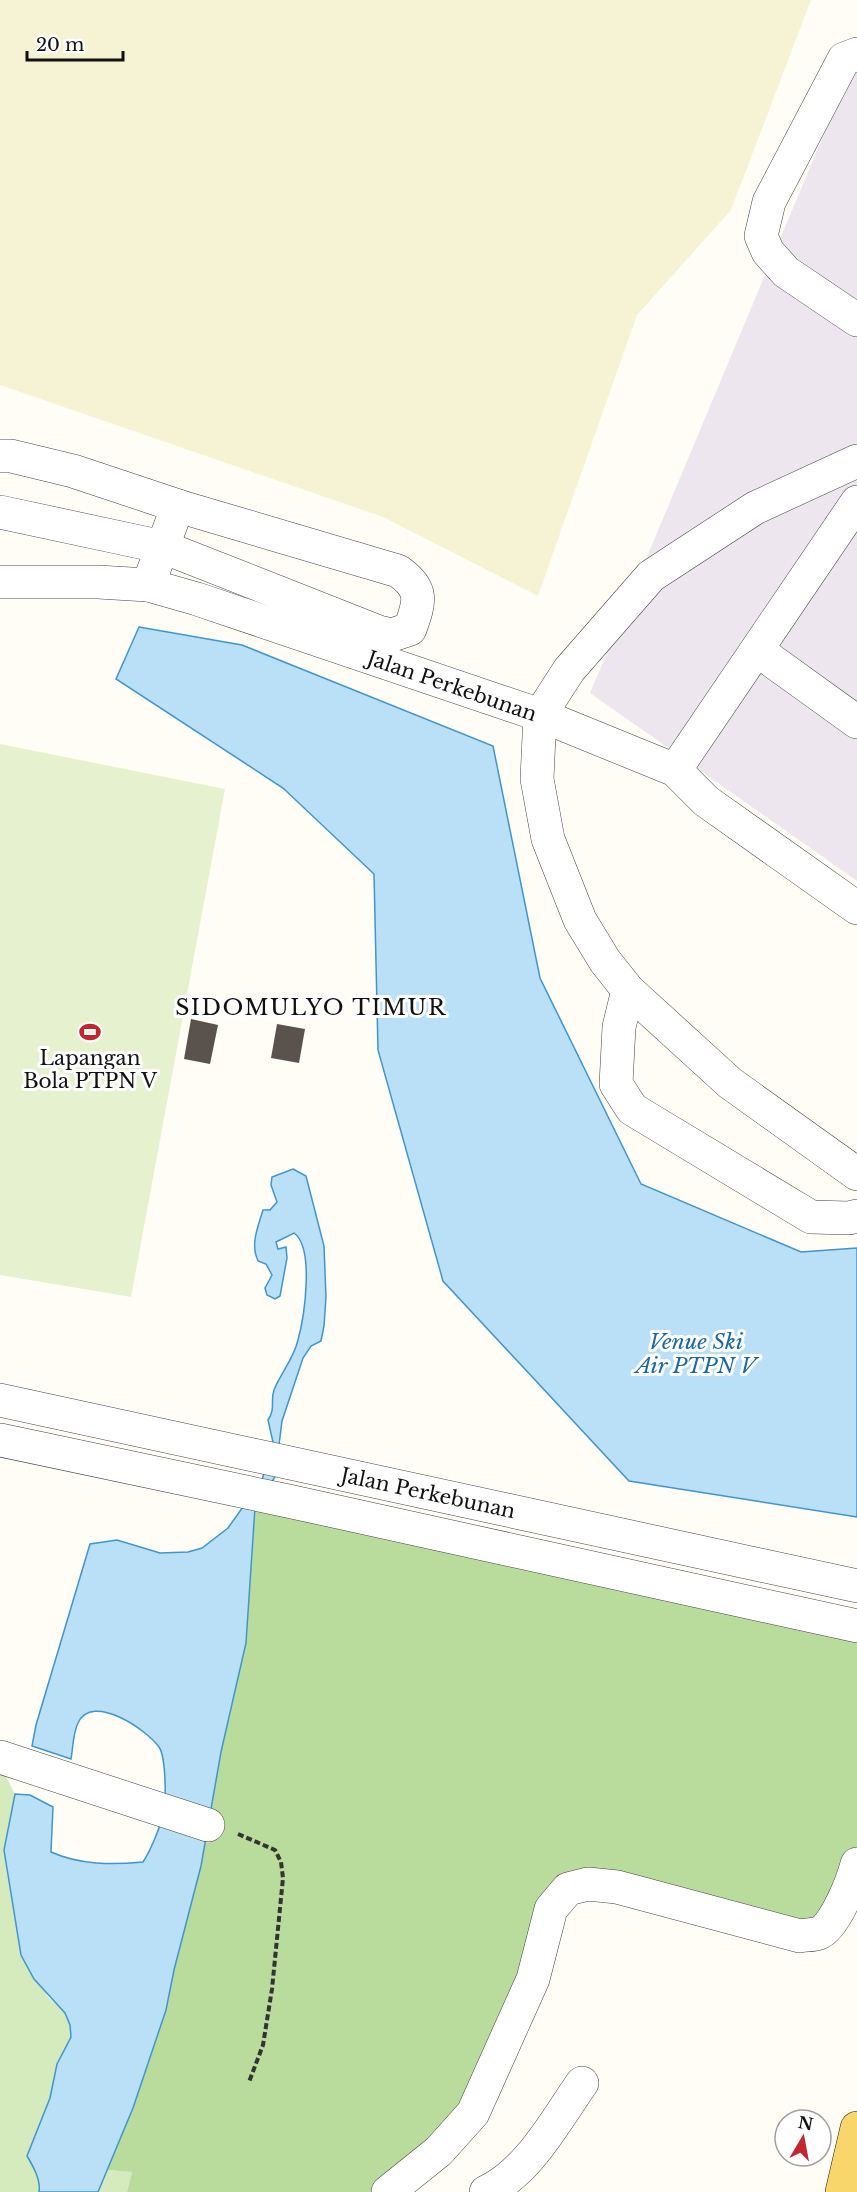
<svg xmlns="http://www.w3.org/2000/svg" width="857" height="2192" font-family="'Libre Baskerville',serif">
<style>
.industrial{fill:#eee6ef}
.farmland{fill:#f6f3d4}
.green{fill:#d5ebbd}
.forest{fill:#b9dc9c}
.pitch{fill:#e6f2cf}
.water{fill:#b9e0f7;stroke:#3f96cf;stroke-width:1.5}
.building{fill:#5a524d}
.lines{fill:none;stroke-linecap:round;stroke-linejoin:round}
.minor-casing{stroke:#444;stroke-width:34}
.major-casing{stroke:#222;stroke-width:34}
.path{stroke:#333;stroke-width:4;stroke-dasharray:6 3;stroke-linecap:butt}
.minor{stroke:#fff;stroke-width:33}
.major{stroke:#f9d66b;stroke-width:33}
.labels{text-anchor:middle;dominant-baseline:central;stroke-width:6;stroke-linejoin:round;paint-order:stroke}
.street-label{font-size:20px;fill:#111;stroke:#fff}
.poi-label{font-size:20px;fill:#111;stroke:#fff}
.water-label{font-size:21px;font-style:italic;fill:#1768a6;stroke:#fff}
.quarter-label{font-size:22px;letter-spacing:1.5px;fill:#111;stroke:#fff}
</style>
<rect width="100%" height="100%" fill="#fffdf5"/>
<path class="industrial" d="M 857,55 L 857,881 L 590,693 Z"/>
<path class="farmland" d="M 0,0 L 811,0 L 731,210 L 637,315 L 538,596 L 383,517 L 0,385 Z"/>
<g class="green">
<path d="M 0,1771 L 4,1773 L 15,1794 L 4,1850 L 21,1955 L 48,1997 L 65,2013 L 70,2025 L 71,2037 L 57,2064 L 50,2098 L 27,2156 C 33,2166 41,2180 39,2192 L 0,2192 Z"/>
<path d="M 107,2170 L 132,2172 L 127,2192 L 98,2192 Z"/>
</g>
<path class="forest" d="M 255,1507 L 857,1626 L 857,1864 L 830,1924 L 568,1889 L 473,2113 L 388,2192 L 127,2192 L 132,2172 L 107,2170 L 133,2108 L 166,2010 L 174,1970 L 201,1866 L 221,1752 L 246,1643 Z"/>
<path class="pitch" d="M 0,744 L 225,789 L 131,1297 L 0,1275 Z"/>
<g class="water">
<path d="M 139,627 L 242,645 L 493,746 L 540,978 L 641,1184 L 801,1252 L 857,1248 L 857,1517 L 629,1481 L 443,1281 L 378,1050 L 374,874 L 283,788 L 116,679 Z"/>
<path d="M 293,1169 L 306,1176 L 324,1246 L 326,1297 L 324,1326 L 321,1341 L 311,1346 L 303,1358 L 282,1421 L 275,1477 L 255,1507 L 246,1643 L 221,1752 L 201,1866 L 174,1970 L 166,2010 L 133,2108 L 98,2192 L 39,2192 C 41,2180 33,2166 27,2156 L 50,2098 L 57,2064 L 71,2037 L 70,2025 L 65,2013 L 34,1979 L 21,1955 L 4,1850 L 15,1794 L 30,1795 L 53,1807 L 51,1852 C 80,1865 112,1865 143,1862 C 151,1850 161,1825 164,1811 C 166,1798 166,1757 159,1747 C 147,1730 92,1692 78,1723 C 73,1733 73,1748 71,1759 L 32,1746 L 36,1725 L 90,1544 L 117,1540 L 160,1553 L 188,1552 L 202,1548 L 228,1528 L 262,1480 L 273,1442 L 268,1420 C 276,1408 270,1401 274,1390 C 281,1373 294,1358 298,1340 C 304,1318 315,1248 294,1233 L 276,1242 L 278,1249 L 286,1247 L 287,1258 L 280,1296 L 275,1299 L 267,1295 L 265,1288 L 272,1275 L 266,1264 L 258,1261 C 250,1244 258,1227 263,1210 L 270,1210 L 277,1202 L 271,1185 L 272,1177 Z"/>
</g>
<g class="building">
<path d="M 191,1019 L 218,1025 L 210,1064 L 184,1059 Z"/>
<path d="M 277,1024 L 305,1029 L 299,1063 L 271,1058 Z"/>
</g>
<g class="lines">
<defs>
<g id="minor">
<path d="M 857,54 L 844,59 L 769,202 L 761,236 L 768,252 L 786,272 L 857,320"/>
<path d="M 0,456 L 11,456 L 73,471 L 178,506"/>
<path d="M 857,461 L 755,508 L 651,576 L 569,670 L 540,715 L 537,779 L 548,839 L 580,920 L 605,961 L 628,990 L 730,1083 L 857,1174"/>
<path d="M 0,512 L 163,547 L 379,632 L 392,635 L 410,629 C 420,601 424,589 398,571 L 178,506 L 148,585"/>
<path d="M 0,582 L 98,582 L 148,585 L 197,599 L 540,715 L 675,770 L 706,801 L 857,908"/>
<path d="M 757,650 L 857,722"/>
<path d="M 675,770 L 857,502"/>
<path d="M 628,990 L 619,1027 L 616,1084 L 632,1109 L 811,1217 L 849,1218 L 857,1216"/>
<path d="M 0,1400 L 857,1586"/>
<path d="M 0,1440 L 288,1501 L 857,1626"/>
<path d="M 0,1757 L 208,1825"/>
<path d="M 388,2192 L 439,2151 L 473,2113 L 533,1979 L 551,1909 L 568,1889 L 588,1884 L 617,1887 L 800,1936 C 806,1935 813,1935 819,1933 C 835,1927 853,1880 857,1864"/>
<path d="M 486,2192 C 528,2173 556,2120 582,2083"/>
</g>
<path id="major" d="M 842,2192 L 857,2128"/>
</defs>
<use href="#minor" class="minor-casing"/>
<use href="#major" class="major-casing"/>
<path class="path" d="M 238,1834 L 275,1850 L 281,1862 L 283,1878 L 272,1989 L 263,2045 L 249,2082"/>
<use href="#minor" class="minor"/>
<use href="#major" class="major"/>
</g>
<defs>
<symbol id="stadium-bare" viewBox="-9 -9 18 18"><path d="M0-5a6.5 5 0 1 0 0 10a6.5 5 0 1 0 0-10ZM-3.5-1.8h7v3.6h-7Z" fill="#c4262e" stroke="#fff" stroke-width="2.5" paint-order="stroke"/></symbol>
</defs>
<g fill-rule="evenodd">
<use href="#stadium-bare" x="75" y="1017" width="30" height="30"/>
</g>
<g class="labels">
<g class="street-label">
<text transform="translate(452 686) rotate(19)">Jalan Perkebunan</text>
<text transform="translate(428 1493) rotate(12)">Jalan Perkebunan</text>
</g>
<g class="poi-label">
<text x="90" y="1058">Lapangan<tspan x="90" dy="23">Bola PTPN V</tspan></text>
</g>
<g class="water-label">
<text x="696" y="1342">Venue Ski<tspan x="696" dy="24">Air PTPN V</tspan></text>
</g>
<g class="quarter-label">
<text x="311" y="1007">SIDOMULYO TIMUR</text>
</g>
</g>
<g transform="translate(803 2138) rotate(10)"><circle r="28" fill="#ffffff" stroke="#a0a0a0" stroke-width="1.5"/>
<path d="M0-4.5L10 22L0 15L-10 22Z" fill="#c4262e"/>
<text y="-9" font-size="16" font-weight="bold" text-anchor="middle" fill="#111111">N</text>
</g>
<path d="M27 51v9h96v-9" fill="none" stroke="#111111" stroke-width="3"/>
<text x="36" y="51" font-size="18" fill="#111111" stroke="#ffffff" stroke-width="4.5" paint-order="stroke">20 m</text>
</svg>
